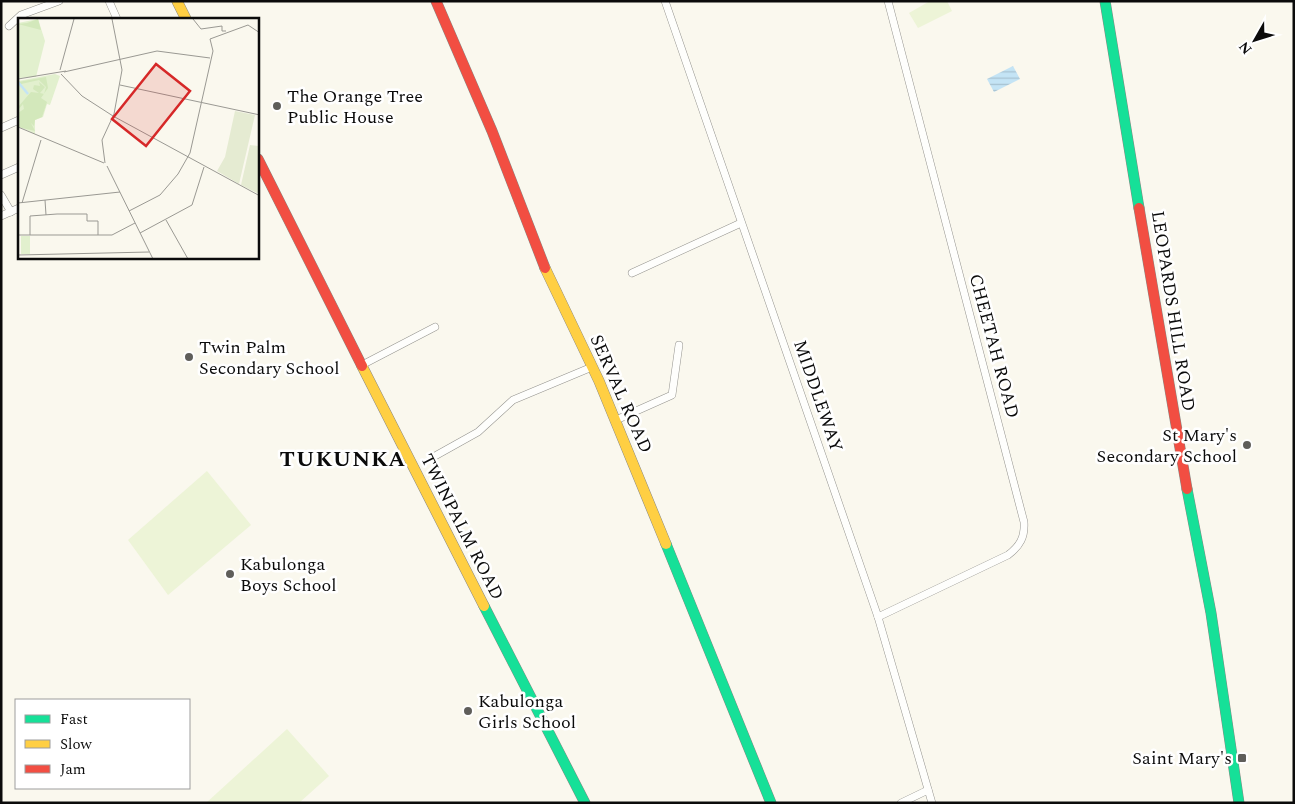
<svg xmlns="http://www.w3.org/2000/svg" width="1295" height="804" font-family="Spectral,serif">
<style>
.pitch{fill:#edf4d7}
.water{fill:url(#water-rules)}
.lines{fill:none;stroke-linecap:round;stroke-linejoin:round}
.street-casing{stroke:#93928d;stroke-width:8}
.fast-casing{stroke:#898884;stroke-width:11}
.slow-casing{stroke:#898884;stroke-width:11}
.jam-casing{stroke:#898884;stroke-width:11}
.street{stroke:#fefefc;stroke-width:7}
.fast{stroke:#16e098;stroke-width:10}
.slow{stroke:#ffcf43;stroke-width:10}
.jam{stroke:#f24e42;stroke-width:10}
.poi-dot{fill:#5f5e5a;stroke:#fff;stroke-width:2}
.labels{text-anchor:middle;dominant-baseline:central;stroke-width:5;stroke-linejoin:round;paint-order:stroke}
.poi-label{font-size:18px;fill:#0b0b0b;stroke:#fff;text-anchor:start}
.street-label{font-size:18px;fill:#0b0b0b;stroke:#fff}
.district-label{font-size:22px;font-weight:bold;letter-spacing:1px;fill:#0b0b0b;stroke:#fff}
.inset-river{fill:none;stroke:#c4e4f5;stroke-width:2.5}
.inset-road{fill:none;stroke:#9a9993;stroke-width:1}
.view{fill:#d62828;fill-opacity:0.15;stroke:#d62828;stroke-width:2.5}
.inset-edge{fill:none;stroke:#0b0b0b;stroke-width:2.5}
</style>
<defs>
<pattern id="water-rules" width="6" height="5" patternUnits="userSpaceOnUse" patternTransform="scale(1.25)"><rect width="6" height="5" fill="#c4e4f5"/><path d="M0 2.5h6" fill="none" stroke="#a7c2d1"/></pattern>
</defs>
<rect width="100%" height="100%" fill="#faf8ee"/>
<g class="pitch">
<path d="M 930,1 L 947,1 L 952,11 L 918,28 L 909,13 Z"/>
<path d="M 207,471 L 251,525 L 168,595 L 128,540 Z"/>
<path d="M 287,729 L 329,776 L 299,803 L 206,803 Z"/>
</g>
<path class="water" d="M 1013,66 L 1020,79 L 994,92 L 987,79 Z"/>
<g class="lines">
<defs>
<g id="street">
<path d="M 109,1 L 117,19"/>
<path d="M 665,1 L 878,617 L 932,803"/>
<path d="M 9,26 L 21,15 L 59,1"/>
<path d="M 1,128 L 19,120"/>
<path d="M 1,175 L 19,167"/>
<path d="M 1,195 L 11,212"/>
<path d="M 1,216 L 19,208"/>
<path d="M 632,273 L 741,223"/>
<path d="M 362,365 L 435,327"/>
<path d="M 616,420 L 672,395 L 679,345"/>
<path d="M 435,456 L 478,432 L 513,400 L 592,367"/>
<path d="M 878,617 L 1008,555 C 1020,546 1025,537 1024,522 L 888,1"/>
<path d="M 901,803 L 928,790"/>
</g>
<g id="fast">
<path d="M 1105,1 L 1139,208"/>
<path d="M 1187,489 L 1211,613 L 1239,803"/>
<path d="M 666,544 L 771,803"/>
<path d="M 484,606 L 585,803"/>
</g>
<g id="slow">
<path d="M 177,1 L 186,19"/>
<path d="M 545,268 L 599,381 L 666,544"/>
<path d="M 362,366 L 484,606"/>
</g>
<g id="jam">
<path d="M 436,1 L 492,131 L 545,268"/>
<path d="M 258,159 L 362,366"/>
<path d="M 1139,208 L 1187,489"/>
</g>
</defs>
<use href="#street" class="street-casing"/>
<use href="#fast" class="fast-casing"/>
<use href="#slow" class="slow-casing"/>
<use href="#jam" class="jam-casing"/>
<use href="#street" class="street"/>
<use href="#fast" class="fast"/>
<use href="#slow" class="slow"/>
<use href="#jam" class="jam"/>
</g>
<g class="poi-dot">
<circle cx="277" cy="106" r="5"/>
<circle cx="189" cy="357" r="5"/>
<circle cx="1247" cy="445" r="5"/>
<circle cx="230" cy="574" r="5"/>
<circle cx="468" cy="711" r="5"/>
<rect x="1237" y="753" width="10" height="10" rx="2.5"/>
</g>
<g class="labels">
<g class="poi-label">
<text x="287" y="96">The Orange Tree<tspan x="287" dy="21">Public House</tspan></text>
<text x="199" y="347">Twin Palm<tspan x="199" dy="21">Secondary School</tspan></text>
<text x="1237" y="435" text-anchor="end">St Mary's<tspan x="1237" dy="21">Secondary School</tspan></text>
<text x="240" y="564">Kabulonga<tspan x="240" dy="21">Boys School</tspan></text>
<text x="478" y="701">Kabulonga<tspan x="478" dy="21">Girls School</tspan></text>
<text x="1232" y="758" text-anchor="end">Saint Mary's</text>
</g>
<g class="street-label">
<text transform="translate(1173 311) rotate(81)">LEOPARDS HILL ROAD</text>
<text transform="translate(994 346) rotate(75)">CHEETAH ROAD</text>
<text transform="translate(621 394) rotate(66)">SERVAL ROAD</text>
<text transform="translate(818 396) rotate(71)">MIDDLEWAY</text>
<text transform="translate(462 527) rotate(63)">TWINPALM ROAD</text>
</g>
<g class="district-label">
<text x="343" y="459">TUKUNKA</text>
</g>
</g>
<g transform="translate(18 18)">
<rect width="241" height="241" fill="#faf8ee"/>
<path d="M 20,1 L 27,23 L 18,59 L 0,60 L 0,5 ZM 37,56 L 42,58 L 32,87 L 29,86 L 25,99 L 17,102 L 17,116 L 0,108 L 0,63 ZM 3,218 L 12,218 L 12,236 L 3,236 Z" fill="#e2f0ce"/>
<path d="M 20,1 L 23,12 L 0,6 L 9,5 ZM 28,59 L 30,70 L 23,80 L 29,84 L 24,99 L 17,102 L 16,108 L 13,105 L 17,113 L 0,109 L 0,95 L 6,91 L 5,86 L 0,92 L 0,89 L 13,74 L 21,75 L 15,71 L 16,67 L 10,66 L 22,68 L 21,64 L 27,69 L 22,75 L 26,76 L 28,69 L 21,62 L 3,66 L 0,64 Z" fill="#d3e8bb"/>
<path d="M 217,93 L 237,97 L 221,166 L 199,153 L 207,139 ZM 232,127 L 241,128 L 241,176 L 223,167 Z" fill="#e5ebd2"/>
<path class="inset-river" d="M 0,64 L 10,76"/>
<path class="inset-road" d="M 175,1 L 183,11 L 204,8 L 204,13 L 208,13M 42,52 L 56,1M 46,54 L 139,33 L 192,40M 43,56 L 64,78 L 95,98 L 242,178M 0,61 L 48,53M 102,67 L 242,97M 0,109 L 86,145M 87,145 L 84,122 L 96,96 L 104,52 L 94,1M 89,148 L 135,241M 27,182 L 28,197M 0,185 L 102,174M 4,185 L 23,122M 111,193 L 142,177 L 160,156 L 172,135 L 195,33 L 192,21 L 230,7 L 242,15M 148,202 L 170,241M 122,215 L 174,187 L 186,149M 0,217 L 94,217 L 117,205M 12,217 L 12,198 L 39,196 L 69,196 L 69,203 L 80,203 L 80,217M 0,237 L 131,234"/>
<path class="view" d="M 138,46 L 172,73 L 128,128 L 94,101 Z"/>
<rect width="241" height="241" class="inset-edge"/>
</g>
<rect width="1295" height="804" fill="none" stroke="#0b0b0b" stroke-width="5"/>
<rect x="15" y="699" width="175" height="90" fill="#ffffff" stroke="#9d9d9d"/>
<rect x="25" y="715" width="25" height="8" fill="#16e098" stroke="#9d9d9d"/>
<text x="60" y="724" font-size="15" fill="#0b0b0b">Fast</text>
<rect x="25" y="740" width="25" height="8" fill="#ffcf43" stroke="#9d9d9d"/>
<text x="60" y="749" font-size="15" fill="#0b0b0b">Slow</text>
<rect x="25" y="765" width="25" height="8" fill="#f24e42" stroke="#9d9d9d"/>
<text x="60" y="774" font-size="15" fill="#0b0b0b">Jam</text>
<g transform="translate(1255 40) rotate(231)" stroke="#ffffff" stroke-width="4" paint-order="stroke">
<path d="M0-4L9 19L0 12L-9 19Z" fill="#0b0b0b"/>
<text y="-8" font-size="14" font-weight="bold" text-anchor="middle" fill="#0b0b0b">N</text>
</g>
</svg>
